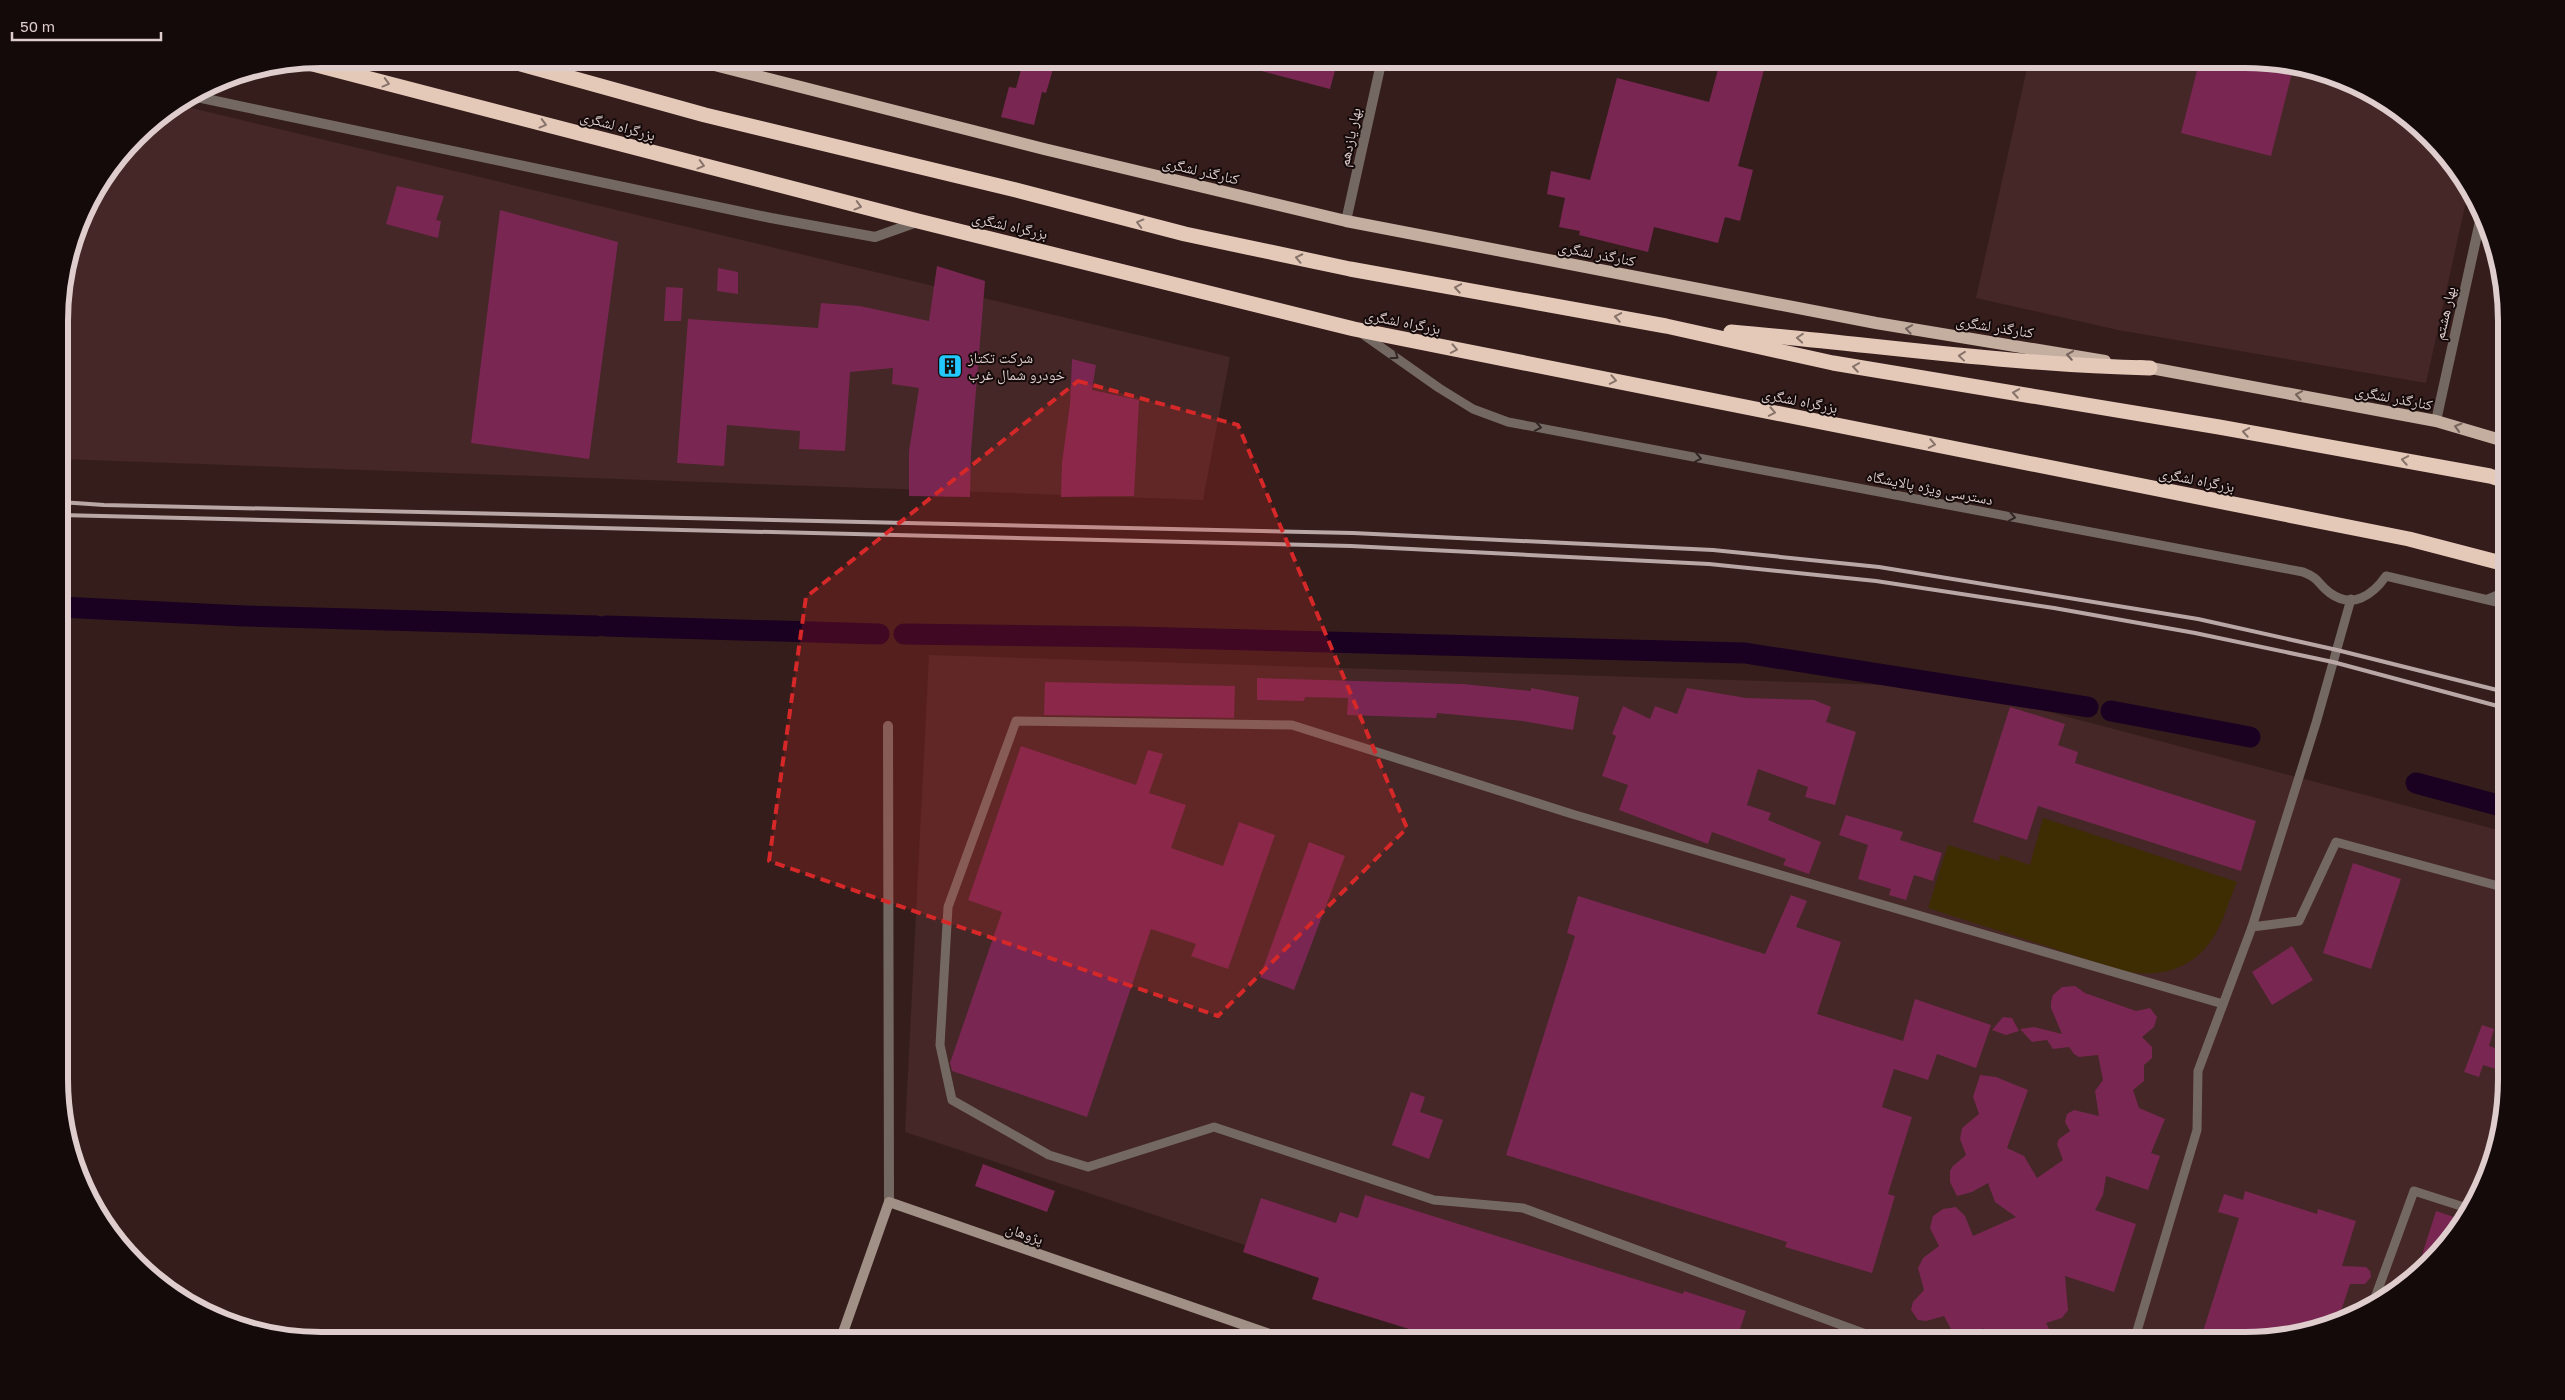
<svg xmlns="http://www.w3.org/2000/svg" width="2565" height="1400" font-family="'Golos Text','Noto Naskh Arabic',sans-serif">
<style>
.built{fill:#442726}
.green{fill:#3e2d03}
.water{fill:#1b0121}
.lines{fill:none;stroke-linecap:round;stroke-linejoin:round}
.canal{stroke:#1b0121;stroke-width:21}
.building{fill:#792752}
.lane{stroke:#746962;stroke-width:9}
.street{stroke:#746962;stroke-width:10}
.secondary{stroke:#a19085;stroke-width:10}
.primary{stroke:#c4aea0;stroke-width:12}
.highway{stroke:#e4c9b9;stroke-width:15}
.rail{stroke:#b9a7a6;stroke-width:4}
.oneway{stroke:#87736a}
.oneway2{stroke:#75645c}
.oneway3{stroke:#322624}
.marked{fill:#d62828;fill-opacity:0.2;stroke:#d62828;stroke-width:4;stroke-dasharray:10 6;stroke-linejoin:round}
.labels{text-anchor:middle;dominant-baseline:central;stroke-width:4;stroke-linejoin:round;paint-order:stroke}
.street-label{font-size:15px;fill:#decdcc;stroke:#150a0a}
.poi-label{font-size:15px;fill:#decdcc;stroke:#150a0a;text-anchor:start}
.rim{fill:none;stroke:#decdcc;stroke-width:6}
</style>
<rect width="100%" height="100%" fill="#351d1c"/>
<g class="built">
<path d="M 2029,59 L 2244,59 L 2312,68 L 2361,86 L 2417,124 L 2462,175 L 2469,188 L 2426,383 L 2118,330 L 1976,298 Z"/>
<path d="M 179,105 L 1230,357 L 1203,500 L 60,459 L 59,303 L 86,204 L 148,124 Z"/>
<path d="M 929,655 L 1954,687 L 2506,832 L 2506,1080 L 2497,1147 L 2479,1196 L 2441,1252 L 2390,1297 L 2328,1327 L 2261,1341 L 1534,1341 L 905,1132 Z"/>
</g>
<path class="green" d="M 2043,818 L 2237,882 C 2230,897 2226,914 2218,929 C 2198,969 2159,981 2117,969 L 1928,908 L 1948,845 L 1999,861 L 2000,855 L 2030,865 Z"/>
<path class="water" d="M 1964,59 L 1988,59 L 1985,71 L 1963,65 Z"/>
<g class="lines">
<g class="canal">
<path d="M 60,607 L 244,616 L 597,626"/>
<path d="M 606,626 L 879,634"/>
<path d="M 904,634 L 1135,637 L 1745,653 L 2088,707"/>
<path d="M 2111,711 L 2250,737"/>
<path d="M 2416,783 L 2505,807"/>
</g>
</g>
<g class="building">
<path d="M 1024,59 L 1056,59 L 1046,93 L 1042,92 L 1034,125 L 1001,117 L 1009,87 L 1016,88 Z"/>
<path d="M 1236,59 L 1338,59 L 1330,89 L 1235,64 Z"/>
<path d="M 1721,59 L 1767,59 L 1738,166 L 1753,170 L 1740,221 L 1725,217 L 1718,243 L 1654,227 L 1648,252 L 1579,235 L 1580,231 L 1559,227 L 1565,198 L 1547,194 L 1551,171 L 1590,180 L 1617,78 L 1709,102 Z"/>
<path d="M 2200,59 L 2244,59 L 2294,65 L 2271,156 L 2181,133 Z"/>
<path d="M 397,186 L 444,196 L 436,220 L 441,221 L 438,238 L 386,224 Z"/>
<path d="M 500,210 L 618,242 L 589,459 L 471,443 Z"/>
<path d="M 937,266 L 985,281 L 971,451 L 970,497 L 909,496 L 909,451 L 919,388 L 892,384 L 893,368 L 850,372 L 845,451 L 799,449 L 800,431 L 727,425 L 724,466 L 677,463 L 688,319 L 818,328 L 821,303 L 860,306 L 929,321 Z"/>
<path d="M 718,268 L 738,272 L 738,294 L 717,291 Z"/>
<path d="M 666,287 L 683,288 L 681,321 L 664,321 Z"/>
<path d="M 1072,359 L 1096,365 L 1092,390 L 1139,400 L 1134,496 L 1061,497 L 1062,463 L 1070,404 Z"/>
<path d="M 1257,678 L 1463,684 L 1531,691 L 1531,688 L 1579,697 L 1573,730 L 1523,721 L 1437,713 L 1436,718 L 1347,715 L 1348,698 L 1305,697 L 1304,701 L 1257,700 Z"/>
<path d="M 1045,682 L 1235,686 L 1234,718 L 1044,715 Z"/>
<path d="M 1687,688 L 1746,698 L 1814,700 L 1831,707 L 1826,722 L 1856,732 L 1835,805 L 1805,797 L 1808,787 L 1758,769 L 1747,805 L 1771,813 L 1768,820 L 1821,842 L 1809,874 L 1783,865 L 1786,859 L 1712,832 L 1708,844 L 1619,810 L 1628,785 L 1602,776 L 1616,736 L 1612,734 L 1623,706 L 1650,719 L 1655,706 L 1677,714 Z"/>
<path d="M 2010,707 L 2065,724 L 2058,745 L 2078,752 L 2075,763 L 2256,821 L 2241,871 L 2038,806 L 2027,840 L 1973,822 Z"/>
<path d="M 1021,746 L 1136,785 L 1148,750 L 1163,754 L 1149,793 L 1186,805 L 1171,848 L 1223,866 L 1239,822 L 1275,835 L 1228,969 L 1191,956 L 1196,944 L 1151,929 L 1087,1117 L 952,1071 L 950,1063 L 1002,912 L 968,900 Z"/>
<path d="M 1846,815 L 1903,832 L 1900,840 L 1942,853 L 1933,881 L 1914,875 L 1906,900 L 1889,895 L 1891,889 L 1858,879 L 1868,845 L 1839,835 Z"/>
<path d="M 1309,842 L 1345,856 L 1294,990 L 1260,977 Z"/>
<path d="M 2353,863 L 2401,879 L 2371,969 L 2323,953 Z"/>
<path d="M 1791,895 L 1807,901 L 1796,927 L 1841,942 L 1817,1014 L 1903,1041 L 1915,999 L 1991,1025 L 1976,1068 L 1937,1054 L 1928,1080 L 1894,1069 L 1882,1107 L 1912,1117 L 1888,1194 L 1895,1196 L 1872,1273 L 1785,1247 L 1787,1242 L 1506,1155 L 1575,936 L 1567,933 L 1578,896 L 1765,954 Z"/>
<path d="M 2292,946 L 2313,980 L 2272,1005 L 2252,972 Z"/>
<path d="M 2075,986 L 2085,993 L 2136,1011 L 2150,1008 L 2157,1017 L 2154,1027 L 2142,1037 L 2152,1047 L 2152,1058 L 2144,1065 L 2144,1081 L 2133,1090 L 2139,1108 L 2165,1119 L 2151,1153 L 2160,1156 L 2148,1190 L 2106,1176 L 2103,1195 L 2095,1210 L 2136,1224 L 2114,1292 L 2065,1276 L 2068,1310 L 2062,1318 L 2046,1323 L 2055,1341 L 1991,1341 L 1983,1328 L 1972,1336 L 1961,1337 L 1952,1331 L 1944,1316 L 1926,1321 L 1918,1320 L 1911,1310 L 1913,1302 L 1924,1290 L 1918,1268 L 1923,1258 L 1939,1246 L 1930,1228 L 1933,1216 L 1943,1209 L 1956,1207 L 1965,1216 L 1973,1236 L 2016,1217 L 1995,1202 L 1988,1183 L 1972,1192 L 1957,1196 L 1950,1182 L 1950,1171 L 1953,1166 L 1966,1155 L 1960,1139 L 1962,1128 L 1979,1114 L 1973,1097 L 1980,1075 L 1996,1077 L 2028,1090 L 2007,1148 L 2024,1156 L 2037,1178 L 2063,1160 L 2057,1144 L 2059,1139 L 2070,1131 L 2065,1122 L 2067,1114 L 2074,1110 L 2099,1116 L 2095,1091 L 2103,1080 L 2098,1055 L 2079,1057 L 2074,1054 L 2069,1047 L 2053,1049 L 2047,1040 L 2032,1042 L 2020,1029 L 2034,1027 L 2062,1034 L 2051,1008 L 2051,1002 L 2053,995 L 2062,987 Z"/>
<path d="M 2003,1017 L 2012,1018 L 2019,1031 L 2006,1035 L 1992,1030 Z"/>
<path d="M 2482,1025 L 2494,1029 L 2489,1046 L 2504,1051 L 2499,1070 L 2483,1065 L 2479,1077 L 2464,1072 Z"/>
<path d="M 1411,1092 L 1425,1097 L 1420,1112 L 1443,1120 L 1429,1159 L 1392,1145 Z"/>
<path d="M 983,1164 L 1055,1191 L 1047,1212 L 975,1186 Z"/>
<path d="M 2245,1191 L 2317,1214 L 2318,1209 L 2356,1221 L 2342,1266 L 2366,1267 L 2370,1271 L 2371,1277 L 2365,1284 L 2350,1284 L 2337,1323 L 2328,1327 L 2261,1341 L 2200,1341 L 2239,1218 L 2218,1212 L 2224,1194 L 2243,1200 Z"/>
<path d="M 1365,1195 L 1683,1294 L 1684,1291 L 1746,1311 L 1736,1341 L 1448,1341 L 1312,1299 L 1319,1278 L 1243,1252 L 1261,1198 L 1336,1223 L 1340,1212 L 1358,1218 Z"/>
<path d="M 2436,1211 L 2463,1220 L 2441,1252 L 2416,1274 Z"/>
</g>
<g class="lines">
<g class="lane">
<path d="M 1361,333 L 1439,388 L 1473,409 L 1508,422 L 2303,572 C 2321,579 2317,584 2330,593 C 2352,609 2372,596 2386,576 L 2505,604"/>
<path d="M 2488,599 L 2505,592"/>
<path d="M 2252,927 L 2299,921 L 2336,842 L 2506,888"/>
<path d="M 2372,1306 L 2414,1191 L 2470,1209"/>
<path d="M 1885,1341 L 1523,1208 L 1434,1200 L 1214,1127 L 1088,1167 L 1049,1155 L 952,1100 L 940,1045 L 948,907 L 1016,721 L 1292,725 L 1572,814 L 2223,1004"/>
<path d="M 2134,1341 L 2197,1130 L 2198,1071 L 2252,927 L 2316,723 L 2351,599"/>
</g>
<g class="street">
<path d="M 192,96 L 771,218 L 875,237 L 917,222"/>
<path d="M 1346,221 L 1382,59"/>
<path d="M 2436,421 L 2482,212"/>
<path d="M 888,726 L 889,1202"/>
</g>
<path class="secondary" d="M 840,1341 L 889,1202 L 1290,1341"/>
<g class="primary">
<path d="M 691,59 L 1044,149 L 1346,221 L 1876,323 L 2105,361"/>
<path d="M 2140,366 L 2436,421 L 2504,441"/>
</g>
<g class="highway">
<path d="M 503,59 L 705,115 L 1016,190 L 1185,234 L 1350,269 L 1666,326 L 1833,363 L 2219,427 L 2490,476 L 2505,481"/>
<path d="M 305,62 L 918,221 L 1354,329 L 2409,539 L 2505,564"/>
<path d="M 1731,332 C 1871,344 2010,365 2150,368"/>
</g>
<g class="rail">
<path d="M 60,502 L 104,505 L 1353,533 L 1713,550 L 1879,567 L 2198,619 L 2337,650 L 2505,692"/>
<path d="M 60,515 L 1351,546 L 1709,564 L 1876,581 L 2054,608 L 2195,633 L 2333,662 L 2505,708"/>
</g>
</g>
<defs><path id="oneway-chevron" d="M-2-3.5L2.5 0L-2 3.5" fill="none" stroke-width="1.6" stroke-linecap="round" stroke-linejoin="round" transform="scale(1.25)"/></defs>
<g class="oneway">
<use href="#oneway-chevron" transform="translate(386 83) rotate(15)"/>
<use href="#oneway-chevron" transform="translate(543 124) rotate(15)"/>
<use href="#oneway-chevron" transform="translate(701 165) rotate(15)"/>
<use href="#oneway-chevron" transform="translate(858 206) rotate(15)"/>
<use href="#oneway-chevron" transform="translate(1140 223) rotate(-165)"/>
<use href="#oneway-chevron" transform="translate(1299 258) rotate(-168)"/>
<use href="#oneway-chevron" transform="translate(1458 288) rotate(-170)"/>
<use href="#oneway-chevron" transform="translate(1618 317) rotate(-170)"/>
<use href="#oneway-chevron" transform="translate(1800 338) rotate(-175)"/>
<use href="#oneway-chevron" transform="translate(1454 349) rotate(11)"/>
<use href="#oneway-chevron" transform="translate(1962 356) rotate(-174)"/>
<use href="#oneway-chevron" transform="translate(1856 367) rotate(-171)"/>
<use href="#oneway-chevron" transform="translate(1613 380) rotate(11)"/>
<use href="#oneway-chevron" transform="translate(2016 393) rotate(-171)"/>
<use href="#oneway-chevron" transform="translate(1772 412) rotate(11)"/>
<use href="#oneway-chevron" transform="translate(2246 432) rotate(-170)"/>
<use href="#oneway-chevron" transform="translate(1932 444) rotate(11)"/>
<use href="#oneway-chevron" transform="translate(2405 460) rotate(-170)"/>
</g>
<g class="oneway2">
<use href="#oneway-chevron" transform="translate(1909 329) rotate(-171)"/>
<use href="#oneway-chevron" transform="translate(2070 355) rotate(-171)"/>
<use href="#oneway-chevron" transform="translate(2299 395) rotate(-170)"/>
<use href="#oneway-chevron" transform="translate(2458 427) rotate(-163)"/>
</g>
<g class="oneway3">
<use href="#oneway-chevron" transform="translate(1395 356) rotate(35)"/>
<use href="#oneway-chevron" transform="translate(1538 427) rotate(11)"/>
<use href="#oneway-chevron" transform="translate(1698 458) rotate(11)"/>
<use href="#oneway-chevron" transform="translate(2012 517) rotate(11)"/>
</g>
<path class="marked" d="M 1078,381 L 1238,425 L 1407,828 L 1218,1016 L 769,861 L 806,597 Z"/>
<defs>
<symbol id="building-square" viewBox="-11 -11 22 22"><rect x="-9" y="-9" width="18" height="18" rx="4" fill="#23c9fe" stroke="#150a0a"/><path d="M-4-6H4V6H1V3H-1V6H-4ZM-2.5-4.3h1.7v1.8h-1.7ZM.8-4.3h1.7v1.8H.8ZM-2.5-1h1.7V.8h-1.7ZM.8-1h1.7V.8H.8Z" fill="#111"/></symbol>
</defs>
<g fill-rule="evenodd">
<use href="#building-square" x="936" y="352" width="28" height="28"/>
</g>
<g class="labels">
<g class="street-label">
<text transform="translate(618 125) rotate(15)">بزرگراه لشگری</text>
<text transform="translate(1349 137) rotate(-78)">بهار یازدهم</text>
<text transform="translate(1201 170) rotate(13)">کنارگذر لشگری</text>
<text transform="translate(1010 225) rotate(13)">بزرگراه لشگری</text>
<text transform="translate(1597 253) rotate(11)">کنارگذر لشگری</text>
<text transform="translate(2444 313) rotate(-77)">بهار هشتم</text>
<text transform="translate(1403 321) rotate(11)">بزرگراه لشگری</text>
<text transform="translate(1995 326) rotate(9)">کنارگذر لشگری</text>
<text transform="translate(2394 397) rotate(11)">کنارگذر لشگری</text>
<text transform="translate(1800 400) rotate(11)">بزرگراه لشگری</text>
<text transform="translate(2197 479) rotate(11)">بزرگراه لشگری</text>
<text transform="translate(1930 487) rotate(11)">دسترسی ویژه پالایشگاه</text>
<text transform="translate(1025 1233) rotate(19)">پژوهان</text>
</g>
<g class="poi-label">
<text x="968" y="357">شرکت تکتاز<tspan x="968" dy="17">خودرو شمال غرب</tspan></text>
</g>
</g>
<path d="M0 0H2565V1400H0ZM321 68H2245A253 253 0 0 1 2498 321V1079A253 253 0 0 1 2245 1332H321A253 253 0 0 1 68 1079V321A253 253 0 0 1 321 68Z" fill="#150a0a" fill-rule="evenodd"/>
<path class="rim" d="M321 68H2245A253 253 0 0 1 2498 321V1079A253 253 0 0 1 2245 1332H321A253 253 0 0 1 68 1079V321A253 253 0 0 1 321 68Z"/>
<path d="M12 32v8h149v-8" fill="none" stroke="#decdcc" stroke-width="2.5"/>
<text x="20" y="32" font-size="15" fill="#decdcc" stroke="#150a0a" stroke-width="4" paint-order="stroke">50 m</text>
</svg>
